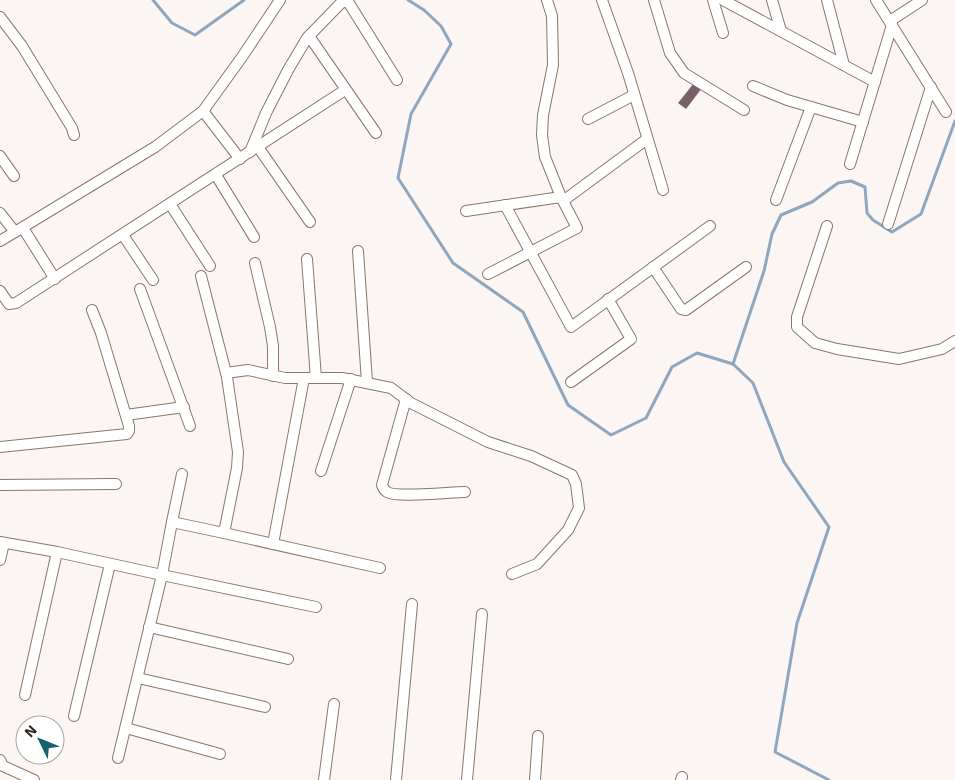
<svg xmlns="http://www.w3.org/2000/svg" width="955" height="780" font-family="'Exo 2',sans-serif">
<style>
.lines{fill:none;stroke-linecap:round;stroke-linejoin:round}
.stream{stroke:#8ea6be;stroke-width:3}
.building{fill:#77606a}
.minor-casing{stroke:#8c756a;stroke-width:12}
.minor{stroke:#fff;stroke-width:10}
</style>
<rect width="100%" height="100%" fill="#fbf6f3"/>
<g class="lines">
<g class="stream">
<path d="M 153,0 L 172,23 L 195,35 L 244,0"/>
<path d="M 408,0 L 424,10 L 441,26 L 451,44 L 411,114 L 398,178 L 453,263 L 523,312 L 568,405 L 611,435 L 646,418 L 672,367 L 697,353 L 733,364 L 753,383 L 784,462 L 829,527 L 797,623 L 775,752 L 829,780"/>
<path d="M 733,364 L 764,271 L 772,234 L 781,215 L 812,202 L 838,183 L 851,181 L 865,187 L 867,213 L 873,220 L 892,232 L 921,214 L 955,121"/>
</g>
</g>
<path class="building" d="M 694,83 L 702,88 L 686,109 L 678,103 Z"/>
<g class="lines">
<defs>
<g id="minor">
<path d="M 347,0 L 397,80"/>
<path d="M 602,0 L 628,73 L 663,190"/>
<path d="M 654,0 L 670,53 L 684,73 L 744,110"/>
<path d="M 713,0 L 723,33"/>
<path d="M 723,0 L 875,82"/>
<path d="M 772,0 L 781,31"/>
<path d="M 827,0 L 844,65"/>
<path d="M 876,0 L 946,112"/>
<path d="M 0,17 L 22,46 L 72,128 L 74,135"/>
<path d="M 890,21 L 922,0"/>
<path d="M 309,36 L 376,133"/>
<path d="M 753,86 L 787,100 L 863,122"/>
<path d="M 203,111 L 240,159"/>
<path d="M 588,119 L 634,95"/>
<path d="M 258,147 L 310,222"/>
<path d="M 250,152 L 266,113 L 288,70 L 307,38 L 340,4 L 347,0"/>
<path d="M 0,156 L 14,176"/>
<path d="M 850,164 L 892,25"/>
<path d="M 216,175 L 254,237"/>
<path d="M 776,200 L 811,107"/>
<path d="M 563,201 L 647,139"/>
<path d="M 170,204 L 210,266"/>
<path d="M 505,205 L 571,327 L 710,226"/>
<path d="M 466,211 L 561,197"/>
<path d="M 0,213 L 15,232"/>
<path d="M 888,224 L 931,87"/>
<path d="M 827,226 L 797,317 L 797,327 L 815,343 L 837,349 L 899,359 L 942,349 L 955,341"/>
<path d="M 23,228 L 55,279"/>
<path d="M 123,235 L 153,280"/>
<path d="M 0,241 L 155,147 L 203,111 L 242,57 L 280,0"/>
<path d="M 358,251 L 367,382"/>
<path d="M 307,259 L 316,378"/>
<path d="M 255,263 L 270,327 L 273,346 L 273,376"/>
<path d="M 653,267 L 681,309 L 686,310 L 746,267"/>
<path d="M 488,274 L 577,228 L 561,197 L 545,157 L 542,135 L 543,115 L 553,65 L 552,16 L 547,0"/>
<path d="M 140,289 L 190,426"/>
<path d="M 0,291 L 9,304 L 16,303 L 345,90"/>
<path d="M 226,373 L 248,370 L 285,378 L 342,378 L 391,388 L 411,403 L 488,442 L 531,456 L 572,475 L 576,484 L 579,508 L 568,530 L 537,564 L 512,574"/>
<path d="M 571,382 L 631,339 L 608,299"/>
<path d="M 406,399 L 382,485 C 383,488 384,490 387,492 C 396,498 451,492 465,492"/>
<path d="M 126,415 L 184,407"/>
<path d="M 0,447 L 127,434 L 129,431 L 129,426 L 101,333 L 92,310"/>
<path d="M 321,471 L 351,379"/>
<path d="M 0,485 L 116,484"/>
<path d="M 172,522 L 182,474"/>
<path d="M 224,533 L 380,568"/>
<path d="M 0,542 L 57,552 L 162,575 L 172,522 L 224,533 L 237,468 L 238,452 L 227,377 L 201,276"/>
<path d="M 273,544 L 304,378"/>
<path d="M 0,560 L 4,543"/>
<path d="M 149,627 L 288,659"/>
<path d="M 138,678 L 265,707"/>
<path d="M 25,695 L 57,552"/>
<path d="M 74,716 L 110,564"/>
<path d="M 126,728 L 220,754"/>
<path d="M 118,758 L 162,575 L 316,607"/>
<path d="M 0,760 L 3,766 L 34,780"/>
<path d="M 324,780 L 334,704"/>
<path d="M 396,780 L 412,604"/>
<path d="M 467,780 L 482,614"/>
<path d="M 535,780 L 538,736"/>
<path d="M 681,780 L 682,777"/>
</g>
</defs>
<use href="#minor" class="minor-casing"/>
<use href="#minor" class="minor"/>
</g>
<g transform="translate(40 740) rotate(313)"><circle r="24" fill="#ffffff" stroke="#a9a5a3"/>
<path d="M0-4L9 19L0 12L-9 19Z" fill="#15626c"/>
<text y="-8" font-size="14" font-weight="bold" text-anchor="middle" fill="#271e19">N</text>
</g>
</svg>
